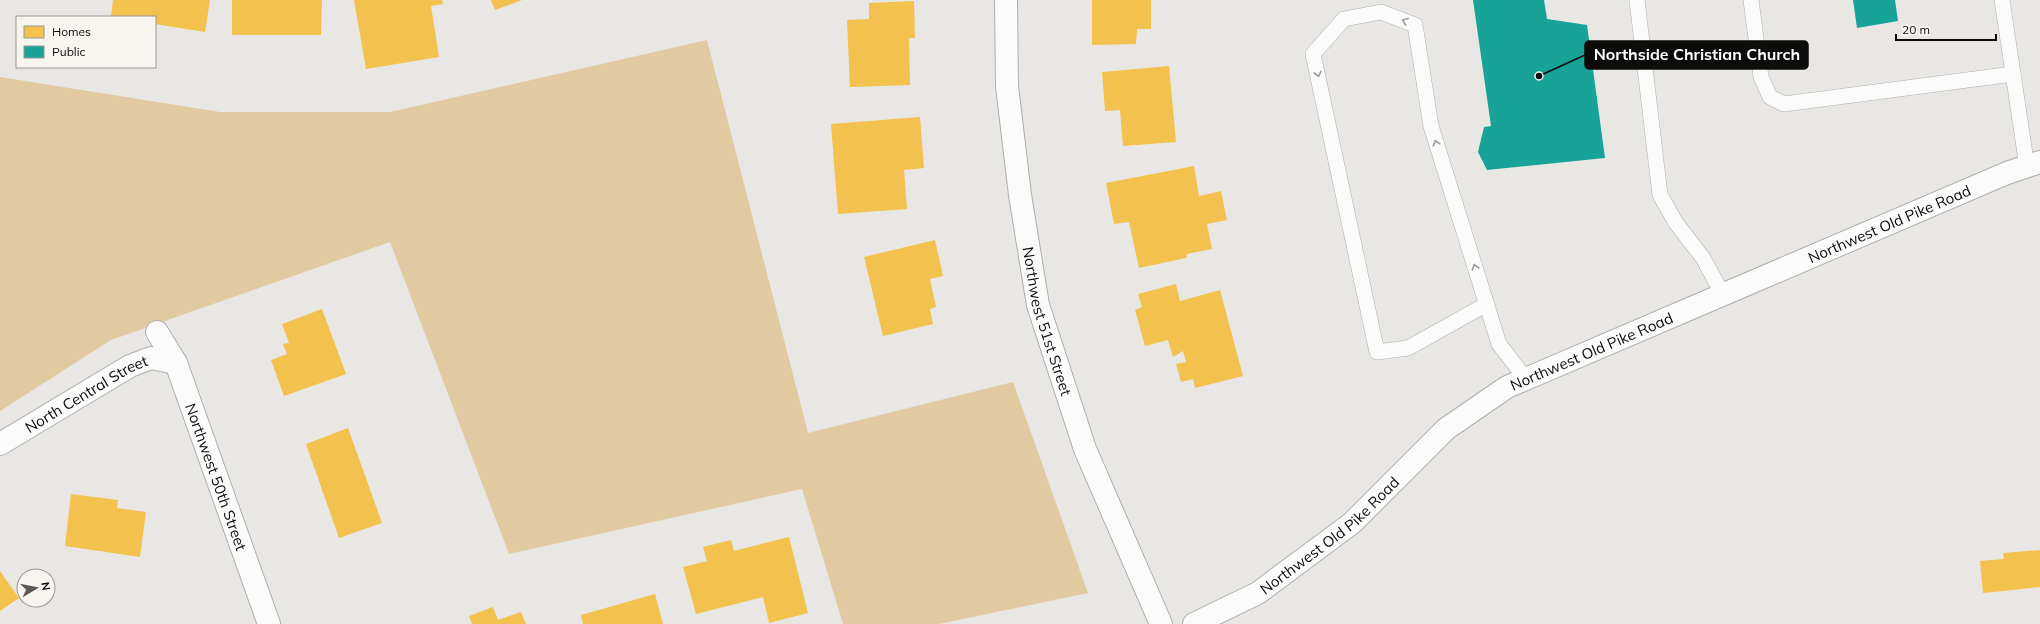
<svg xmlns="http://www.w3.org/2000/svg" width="2040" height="624" font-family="Mulish,sans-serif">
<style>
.forest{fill:#e1caa2}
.homes{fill:#f2c14e}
.public{fill:#17a398}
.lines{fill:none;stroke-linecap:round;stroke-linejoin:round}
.service-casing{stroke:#b0aeac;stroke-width:16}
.minor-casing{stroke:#b0aeac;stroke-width:24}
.service{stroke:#fcfbfb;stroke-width:15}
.minor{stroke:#fcfbfb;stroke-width:22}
.oneway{stroke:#9c9b9b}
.labels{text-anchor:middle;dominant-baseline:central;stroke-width:4;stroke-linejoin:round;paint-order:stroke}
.street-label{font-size:15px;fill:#0d0c0a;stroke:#f8f5f0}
.leader{fill:none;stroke:#0d0c0a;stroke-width:1.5}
.callout-dot{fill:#0d0c0a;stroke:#f8f5f0;stroke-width:1.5}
.callout{fill:#0d0c0a;stroke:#0d0c0a;stroke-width:1.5}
.callout-label{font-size:16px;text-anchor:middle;font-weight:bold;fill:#fff}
</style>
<rect width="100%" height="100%" fill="#e9e7e4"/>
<path class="forest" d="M 707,40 L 808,433 L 1013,382 L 1088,593 L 939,624 L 843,624 L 802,489 L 509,554 L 390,242 L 111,340 L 0,411 L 0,77 L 220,112 L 390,112 Z"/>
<g class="homes">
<path d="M 113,0 L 210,0 L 205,32 L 155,24 L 155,17 L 111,16 Z"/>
<path d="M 232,0 L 322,0 L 321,35 L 232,35 Z"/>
<path d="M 354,0 L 442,0 L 443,4 L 431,6 L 439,57 L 366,69 Z"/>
<path d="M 491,0 L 522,0 L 495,10 Z"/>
<path d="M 1092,0 L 1151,0 L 1151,29 L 1137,29 L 1136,44 L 1092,45 Z"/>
<path d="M 914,1 L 915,38 L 909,38 L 910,85 L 850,87 L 847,20 L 869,19 L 869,3 Z"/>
<path d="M 1169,66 L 1176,142 L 1123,146 L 1120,110 L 1105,111 L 1102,72 Z"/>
<path d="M 920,117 L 924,168 L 904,170 L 907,209 L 838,214 L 831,124 Z"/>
<path d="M 1194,166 L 1199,196 L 1221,191 L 1227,220 L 1207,224 L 1212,249 L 1187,254 L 1186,258 L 1139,268 L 1129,222 L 1114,224 L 1106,183 Z"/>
<path d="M 935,240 L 943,276 L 930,279 L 936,307 L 930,309 L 933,324 L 883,336 L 864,257 Z"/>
<path d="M 1176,284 L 1180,301 L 1220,290 L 1243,376 L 1195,388 L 1193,379 L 1181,382 L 1176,364 L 1186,362 L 1183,351 L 1173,357 L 1168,340 L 1145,346 L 1135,310 L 1142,307 L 1138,294 Z"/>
<path d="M 322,309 L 346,374 L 284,396 L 271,360 L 287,354 L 283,344 L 289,343 L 282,324 Z"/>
<path d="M 348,428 L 382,523 L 339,538 L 306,444 Z"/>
<path d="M 71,494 L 118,500 L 117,508 L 146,512 L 140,557 L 65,546 Z"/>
<path d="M 789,537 L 808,613 L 769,623 L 763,597 L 696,614 L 683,567 L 707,561 L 703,547 L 731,540 L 734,551 Z"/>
<path d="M 2040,550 L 2040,587 L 1983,593 L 1980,561 L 2004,559 L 2003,553 Z"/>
<path d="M 0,571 L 19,598 L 0,611 Z"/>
<path d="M 655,594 L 663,624 L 583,624 L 581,615 Z"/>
<path d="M 493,607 L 498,620 L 521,612 L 526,624 L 472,624 L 469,616 Z"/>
</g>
<g class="public">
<path d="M 1473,0 L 1544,0 L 1547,19 L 1587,25 L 1605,158 L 1487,170 L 1478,152 L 1484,127 L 1491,126 Z"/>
<path d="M 1853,0 L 1895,0 L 1898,21 L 1857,28 Z"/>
</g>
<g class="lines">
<defs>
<g id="service">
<path d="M 1637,0 L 1660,195 L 1676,223 L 1703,258 L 1723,295"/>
<path d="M 1751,0 L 1761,77 L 1770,97 L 1784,104 L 2013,74"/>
<path d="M 2002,0 L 2027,167"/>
<path d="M 1487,304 L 1408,348 L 1377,352 L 1313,54 L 1344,19 L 1381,12 L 1415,25 L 1431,126 L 1499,344 L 1526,379"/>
</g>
<g id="minor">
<path id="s1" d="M 1006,0 L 1007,86 L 1020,195 L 1038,305 L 1085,449 L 1161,624"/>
<path id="s2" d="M 157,332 L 176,363 L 269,624"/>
<path id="s3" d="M 0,444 L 130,366 L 151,358 L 176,363"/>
<path id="s4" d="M 1194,624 L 1258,593 L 1352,523 L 1446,429 L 1507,387 L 2007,173 L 2040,162"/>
</g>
</defs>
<use href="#service" class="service-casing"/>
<use href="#minor" class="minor-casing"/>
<use href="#service" class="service"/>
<use href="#minor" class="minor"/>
</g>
<defs><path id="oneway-chevron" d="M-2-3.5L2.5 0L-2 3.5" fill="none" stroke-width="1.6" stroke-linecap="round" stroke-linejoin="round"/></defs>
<g class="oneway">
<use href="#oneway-chevron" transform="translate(1405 21) rotate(-159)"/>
<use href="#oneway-chevron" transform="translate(1318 74) rotate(78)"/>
<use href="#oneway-chevron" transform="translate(1436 143) rotate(-107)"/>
<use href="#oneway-chevron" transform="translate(1475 267) rotate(-107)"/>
</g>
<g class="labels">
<g class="street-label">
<text stroke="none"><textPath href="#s4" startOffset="811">Northwest Old Pike Road</textPath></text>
<text stroke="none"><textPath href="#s1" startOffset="325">Northwest 51st Street</textPath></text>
<text stroke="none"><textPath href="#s4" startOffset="487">Northwest Old Pike Road</textPath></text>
<text stroke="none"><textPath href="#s3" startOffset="100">North Central Street</textPath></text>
<text stroke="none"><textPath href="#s2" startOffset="157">Northwest 50th Street</textPath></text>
<text stroke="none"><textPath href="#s4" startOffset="163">Northwest Old Pike Road</textPath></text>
</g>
</g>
<path class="leader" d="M1539 76L1585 55"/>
<circle class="callout-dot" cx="1539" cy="76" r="4"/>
<rect class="callout" x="1585" y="41" width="223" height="28" rx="4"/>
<g class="callout-label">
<text x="1697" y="60">Northside Christian Church</text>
</g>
<rect x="16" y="16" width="140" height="52" fill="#f8f5f0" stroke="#9a9894"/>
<rect x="24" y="26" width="20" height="12" fill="#f2c14e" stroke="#9a9894"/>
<text x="52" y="36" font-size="12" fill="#0d0c0a">Homes</text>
<rect x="24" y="46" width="20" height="12" fill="#17a398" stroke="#9a9894"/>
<text x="52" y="56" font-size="12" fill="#0d0c0a">Public</text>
<g transform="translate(36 588) rotate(80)"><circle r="19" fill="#f8f5f0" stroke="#9a9894"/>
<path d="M0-3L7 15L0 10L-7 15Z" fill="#5a5956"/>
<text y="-6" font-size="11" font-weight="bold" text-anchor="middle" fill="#0d0c0a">N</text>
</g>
<path d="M1896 34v6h100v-6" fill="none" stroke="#0d0c0a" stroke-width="2"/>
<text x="1902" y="34" font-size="12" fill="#0d0c0a" stroke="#f8f5f0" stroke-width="3" paint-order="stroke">20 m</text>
</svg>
